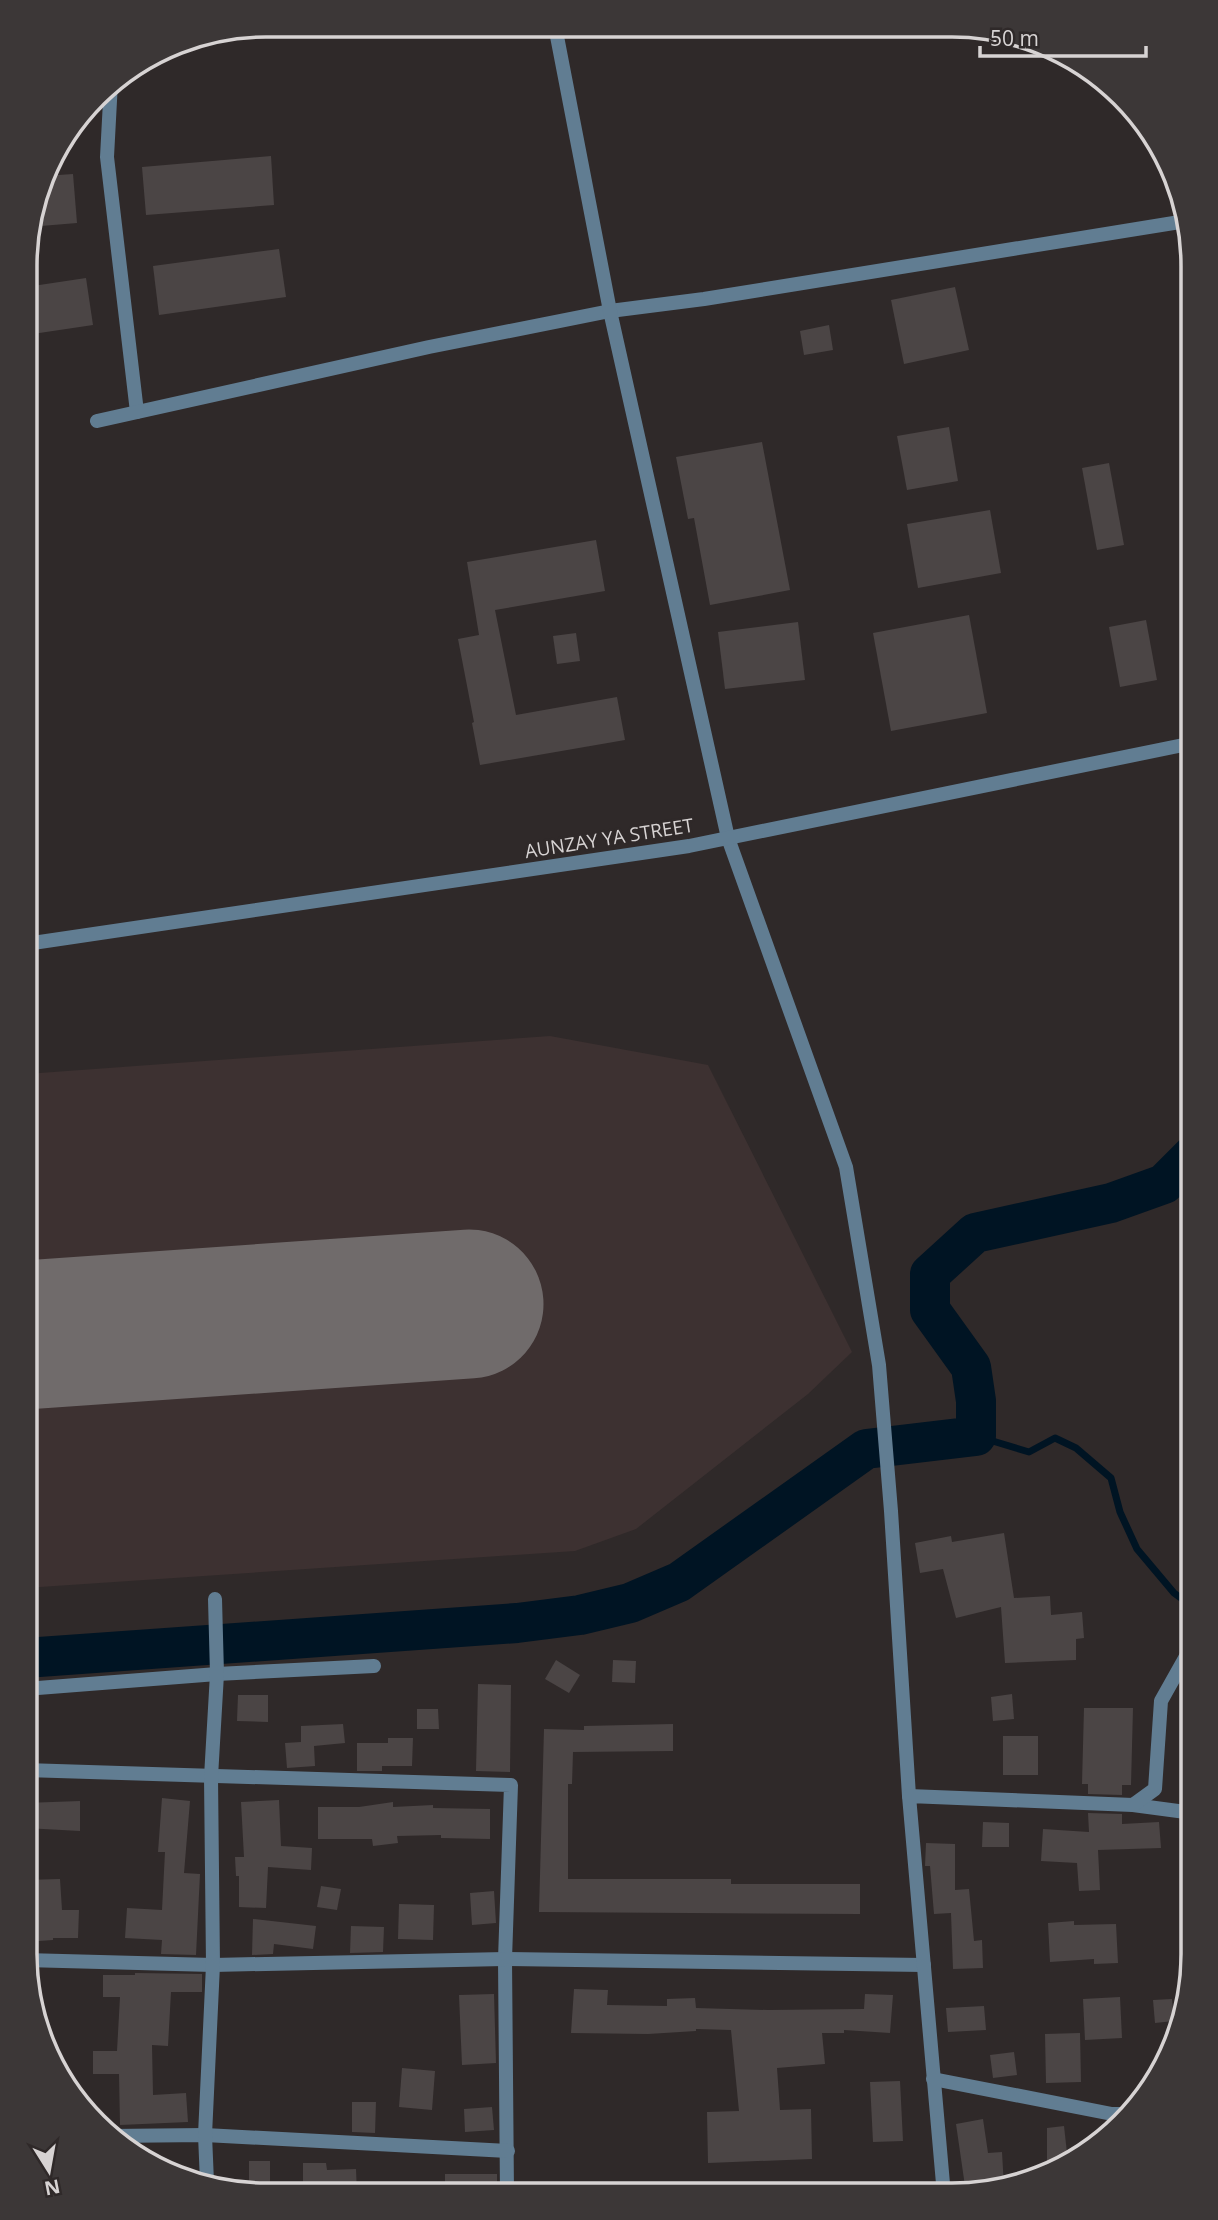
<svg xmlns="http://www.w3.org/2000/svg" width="1218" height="2220" font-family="'Open Sans',sans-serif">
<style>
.built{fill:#3d3131}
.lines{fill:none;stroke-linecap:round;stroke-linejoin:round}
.stream{stroke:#001423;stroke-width:7}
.river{stroke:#001423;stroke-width:40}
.runway{stroke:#706b6b;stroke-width:149}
.building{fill:#4b4545}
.minor{stroke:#617d92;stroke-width:14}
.tertiary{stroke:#617d92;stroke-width:14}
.labels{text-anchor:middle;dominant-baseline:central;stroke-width:5;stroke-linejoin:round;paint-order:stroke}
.street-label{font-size:19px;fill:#d7d3d3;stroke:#2f2929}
.rim{fill:none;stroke:#d7d3d3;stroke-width:3.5}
</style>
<rect width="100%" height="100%" fill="#2f2929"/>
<path class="built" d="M 550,1036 L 708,1065 L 852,1352 L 808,1394 L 636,1529 L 575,1551 L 25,1588 L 26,1074 Z"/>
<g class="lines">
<path class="stream" d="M 976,1436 L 1029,1452 L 1055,1438 L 1076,1448 L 1111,1478 L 1120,1512 L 1137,1549 L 1174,1593 L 1193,1607"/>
<path class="river" d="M 25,1658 L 517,1623 L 580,1615 L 630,1603 L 679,1582 L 866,1449 L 976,1436 L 976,1401 L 971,1367 L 930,1310 L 930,1274 L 975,1233 L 1111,1203 L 1164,1184 L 1193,1155"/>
<path class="runway" d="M 25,1335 L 469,1304"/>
</g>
<g class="building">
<path d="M 271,156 L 274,205 L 146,215 L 142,167 Z"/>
<path d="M 73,174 L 77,223 L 29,227 L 44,176 Z"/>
<path d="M 279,249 L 286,297 L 159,315 L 153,266 Z"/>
<path d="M 86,278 L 93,325 L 26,335 L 26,287 Z"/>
<path d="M 955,287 L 969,350 L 904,364 L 891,300 Z"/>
<path d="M 829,325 L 833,350 L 804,355 L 800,331 Z"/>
<path d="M 949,427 L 958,481 L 907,490 L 897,436 Z"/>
<path d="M 762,442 L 790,590 L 710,605 L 694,518 L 688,519 L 676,457 Z"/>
<path d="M 1109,463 L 1124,545 L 1097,550 L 1082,468 Z"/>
<path d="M 990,510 L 1001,573 L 918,588 L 907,524 Z"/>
<path d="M 596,540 L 605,591 L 495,610 L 516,715 L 617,697 L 625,740 L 480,765 L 472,723 L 474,722 L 458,639 L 479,635 L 467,562 Z"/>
<path d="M 969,615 L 987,713 L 891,731 L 873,633 Z"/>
<path d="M 1146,620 L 1157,680 L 1120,687 L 1109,627 Z"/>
<path d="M 798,622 L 805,680 L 725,689 L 718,632 Z"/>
<path d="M 576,633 L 580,661 L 557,664 L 553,636 Z"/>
<path d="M 1004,1533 L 1014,1598 L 1050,1596 L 1051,1615 L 1082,1612 L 1084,1638 L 1076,1639 L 1076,1660 L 1005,1663 L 1001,1607 L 956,1618 L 943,1569 L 920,1573 L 915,1543 L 951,1536 L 952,1542 Z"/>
<path d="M 556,1660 L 580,1675 L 569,1693 L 545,1679 Z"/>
<path d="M 613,1660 L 636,1661 L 635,1683 L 612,1682 Z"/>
<path d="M 478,1684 L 511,1685 L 510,1772 L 476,1771 Z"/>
<path d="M 1012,1694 L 1014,1719 L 993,1721 L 991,1697 Z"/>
<path d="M 238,1695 L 268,1695 L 268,1722 L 237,1721 Z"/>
<path d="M 1084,1708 L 1133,1708 L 1131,1785 L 1122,1785 L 1122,1795 L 1088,1794 L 1088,1784 L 1082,1784 Z"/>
<path d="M 417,1709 L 438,1709 L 439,1729 L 417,1729 Z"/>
<path d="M 343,1724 L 345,1743 L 314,1746 L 315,1766 L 287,1768 L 285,1743 L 301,1742 L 301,1726 Z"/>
<path d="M 673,1724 L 673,1751 L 573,1752 L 572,1784 L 568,1784 L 568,1879 L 731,1879 L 731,1884 L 860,1884 L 860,1914 L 539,1912 L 544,1729 L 584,1730 L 584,1726 Z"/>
<rect x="1003" y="1736" width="35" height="39"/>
<path d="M 388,1738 L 413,1738 L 412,1766 L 382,1766 L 382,1771 L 357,1771 L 357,1743 L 388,1743 Z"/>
<path d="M 162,1798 L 190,1801 L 184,1873 L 200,1874 L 196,1955 L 161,1954 L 162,1940 L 125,1938 L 127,1908 L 162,1910 L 165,1852 L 158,1852 Z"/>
<path d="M 279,1800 L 281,1846 L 312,1848 L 311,1870 L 268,1867 L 266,1908 L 239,1907 L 239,1876 L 236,1876 L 235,1857 L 244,1857 L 241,1802 Z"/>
<path d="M 80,1801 L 80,1831 L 25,1828 L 25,1803 Z"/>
<path d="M 393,1802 L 393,1807 L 433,1805 L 433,1808 L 490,1809 L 490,1839 L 441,1838 L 441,1835 L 397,1836 L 398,1843 L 373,1846 L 372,1839 L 318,1839 L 318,1807 L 359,1807 Z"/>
<path d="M 1088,1813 L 1122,1814 L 1122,1824 L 1159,1822 L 1161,1848 L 1098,1850 L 1100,1890 L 1079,1891 L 1077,1863 L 1041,1861 L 1043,1829 L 1089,1832 Z"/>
<path d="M 983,1822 L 1009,1823 L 1009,1847 L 982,1847 Z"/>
<path d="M 926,1843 L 955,1844 L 955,1890 L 969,1889 L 974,1941 L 982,1940 L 983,1968 L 953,1969 L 951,1913 L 934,1914 L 930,1866 L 925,1866 Z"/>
<path d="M 60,1879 L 62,1910 L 79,1910 L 78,1938 L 53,1938 L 53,1940 L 25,1942 L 25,1880 Z"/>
<path d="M 321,1886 L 341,1889 L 337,1910 L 317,1907 Z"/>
<path d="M 494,1891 L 496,1923 L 472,1925 L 470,1893 Z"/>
<path d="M 399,1904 L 434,1905 L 433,1940 L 398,1939 Z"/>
<path d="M 253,1919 L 316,1926 L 313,1949 L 274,1944 L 273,1954 L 252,1955 Z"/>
<path d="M 1074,1921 L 1074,1925 L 1116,1924 L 1118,1963 L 1094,1964 L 1094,1959 L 1050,1962 L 1048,1923 Z"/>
<path d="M 351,1926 L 384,1927 L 383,1952 L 350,1953 Z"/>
<path d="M 135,1973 L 202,1974 L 202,1992 L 171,1992 L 168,2046 L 152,2045 L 153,2095 L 186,2093 L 188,2122 L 120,2125 L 119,2074 L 93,2074 L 93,2051 L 117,2051 L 120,1997 L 103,1997 L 103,1975 L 135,1975 Z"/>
<path d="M 574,1989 L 608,1990 L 607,2005 L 667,2006 L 667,1999 L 695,1998 L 696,2008 L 768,2010 L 864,2009 L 865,1994 L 893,1995 L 890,2033 L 844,2030 L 844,2033 L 822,2033 L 825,2064 L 777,2068 L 780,2110 L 811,2109 L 812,2159 L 708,2163 L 707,2112 L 739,2111 L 731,2030 L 696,2029 L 696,2031 L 648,2034 L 571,2033 Z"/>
<path d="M 494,1994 L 496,2063 L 462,2065 L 459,1995 Z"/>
<path d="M 1120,1997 L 1122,2038 L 1085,2040 L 1083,1999 Z"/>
<path d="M 1172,1999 L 1174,2021 L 1155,2023 L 1153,2000 Z"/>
<path d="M 984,2006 L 986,2030 L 948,2032 L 946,2008 Z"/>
<path d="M 1080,2033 L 1081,2082 L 1046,2083 L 1045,2034 Z"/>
<path d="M 1014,2052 L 1017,2075 L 993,2078 L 990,2055 Z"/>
<path d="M 402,2068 L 435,2071 L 432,2110 L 399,2107 Z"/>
<path d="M 900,2081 L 903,2141 L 873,2142 L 870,2082 Z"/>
<path d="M 352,2102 L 376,2102 L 375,2133 L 352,2132 Z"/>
<path d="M 492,2107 L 494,2130 L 465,2132 L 464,2109 Z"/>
<path d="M 983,2119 L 988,2153 L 1002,2152 L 1004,2187 L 966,2193 L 956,2124 Z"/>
<path d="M 1064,2126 L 1068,2162 L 1047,2174 L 1047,2128 Z"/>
<rect x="249" y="2161" width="21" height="25"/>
<path d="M 303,2163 L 326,2163 L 327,2170 L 356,2169 L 357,2194 L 303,2194 Z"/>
<rect x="445" y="2174" width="52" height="20"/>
</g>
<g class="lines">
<g class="minor">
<path d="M 111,82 L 107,157 L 137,412"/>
<path d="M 97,421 L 429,347 L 610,311 L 704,299 L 1186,221"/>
<path d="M 25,1689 L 217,1674 L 374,1666"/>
<path d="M 25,1770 L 511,1785 L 505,1959 L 507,2194"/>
<path d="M 1133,1805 L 1193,1813"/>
<path d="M 25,1960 L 213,1965 L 505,1959 L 924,1965"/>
<path d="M 933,2079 L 1112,2114 L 1130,2114"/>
<path d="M 110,2136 L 205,2135 L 508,2151"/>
<path d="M 207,2182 L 205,2135 L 213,1965 L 211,1777 L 217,1674 L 215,1599"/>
</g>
<g class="tertiary">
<path d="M 555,26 L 610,311 L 728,838 L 846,1167 L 879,1365 L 891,1511 L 909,1796"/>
<path d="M 26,944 L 689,846 L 1193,743"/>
<path d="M 944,2195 L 909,1796 L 1133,1805 L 1155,1789 L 1161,1701 L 1193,1644"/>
</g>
</g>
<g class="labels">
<g class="street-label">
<text transform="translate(609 838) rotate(-9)">AUNZAY YA STREET</text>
</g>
</g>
<path d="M0 0H1218V2220H0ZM266 37H952A229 229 0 0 1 1181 266V1954A229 229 0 0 1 952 2183H266A229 229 0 0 1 37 1954V266A229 229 0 0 1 266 37Z" fill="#3c3737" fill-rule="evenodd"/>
<path class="rim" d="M266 37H952A229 229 0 0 1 1181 266V1954A229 229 0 0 1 952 2183H266A229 229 0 0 1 37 1954V266A229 229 0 0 1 266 37Z"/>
<g transform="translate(49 2171) rotate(169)" stroke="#2f2929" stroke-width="5" paint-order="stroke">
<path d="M0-5L12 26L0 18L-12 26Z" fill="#d7d3d3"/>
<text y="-10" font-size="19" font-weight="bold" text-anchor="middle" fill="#d7d3d3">N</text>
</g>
<path d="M980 46v10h166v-10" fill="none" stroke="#d7d3d3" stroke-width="3.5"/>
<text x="990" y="46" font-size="21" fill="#d7d3d3" stroke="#2f2929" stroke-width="5" paint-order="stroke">50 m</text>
</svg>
